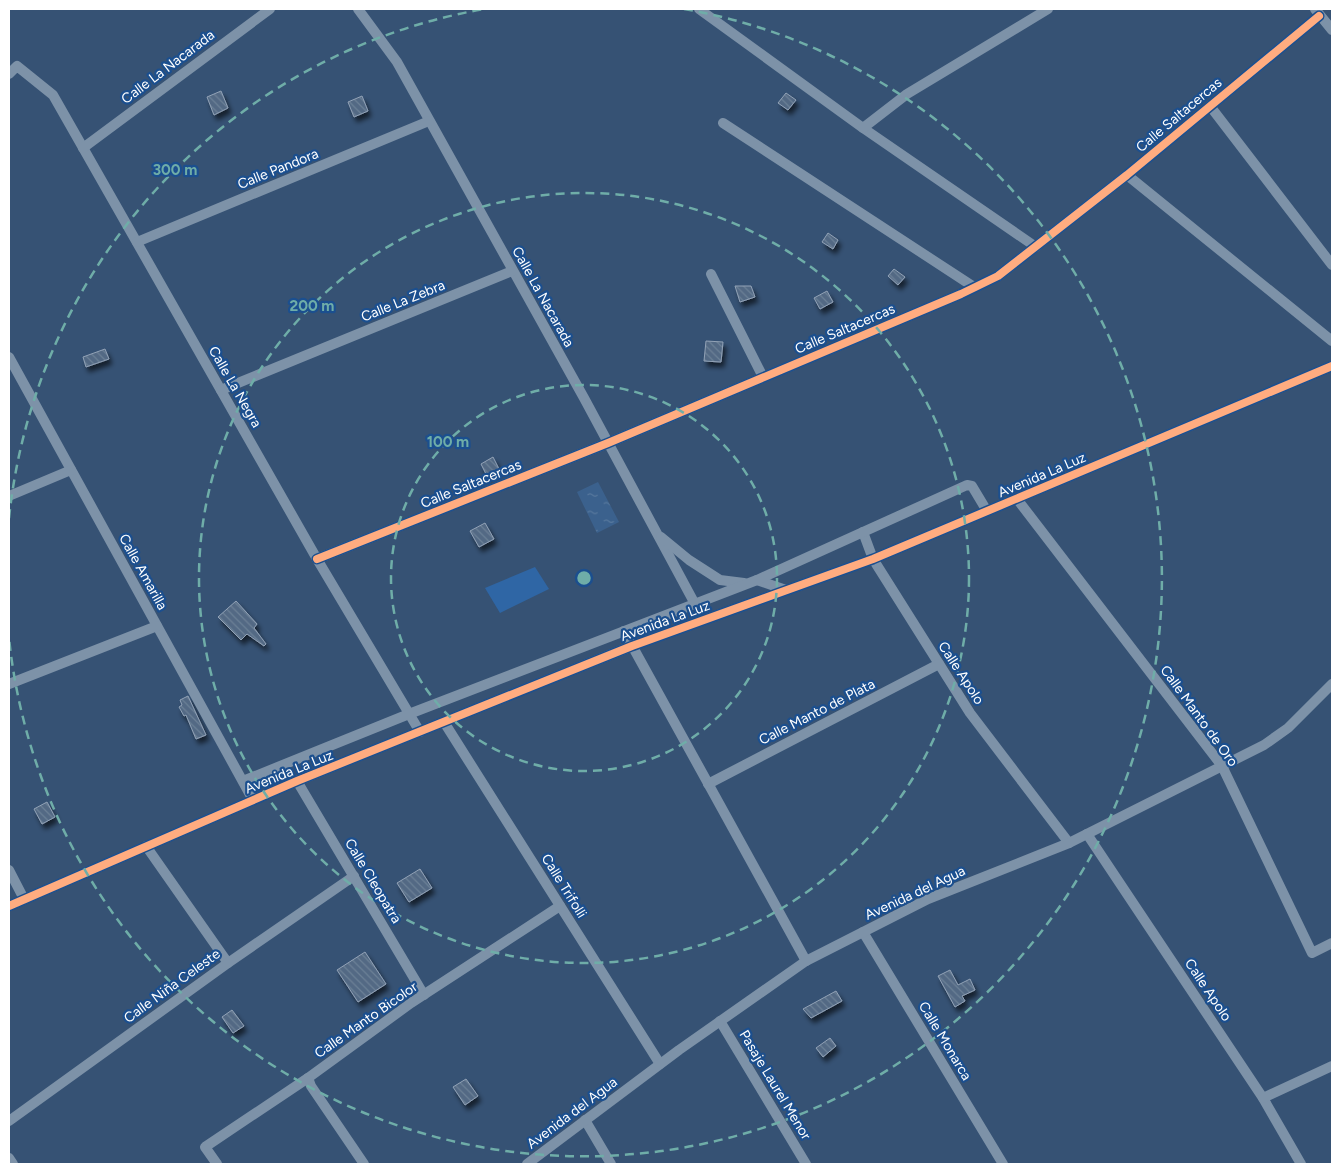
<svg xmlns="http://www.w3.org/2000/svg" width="1341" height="1173" font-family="Figtree,sans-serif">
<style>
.pitch{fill:#2f66a5}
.water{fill:url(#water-ripples)}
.building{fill:url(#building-back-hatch);stroke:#92a2b6;filter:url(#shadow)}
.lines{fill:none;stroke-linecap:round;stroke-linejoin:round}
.street{stroke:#7d92a8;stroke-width:10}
.cycleway-casing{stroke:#1b4f8f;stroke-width:11}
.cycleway{stroke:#ffac80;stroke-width:8}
.ring{fill:none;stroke:#6fada8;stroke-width:2.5;stroke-dasharray:9 6}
.labels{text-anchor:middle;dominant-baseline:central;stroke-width:4.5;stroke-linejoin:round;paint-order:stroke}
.street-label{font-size:14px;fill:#fff;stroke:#1b4f8f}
.centre{fill:#6fada8;stroke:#1b4f8f;stroke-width:2.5}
.ring-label{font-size:15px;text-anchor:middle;font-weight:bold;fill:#6fada8;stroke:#1b4f8f;stroke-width:4.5;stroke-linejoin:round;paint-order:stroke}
</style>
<defs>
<pattern id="water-ripples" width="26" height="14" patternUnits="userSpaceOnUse" patternTransform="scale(1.25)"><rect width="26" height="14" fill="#3b618d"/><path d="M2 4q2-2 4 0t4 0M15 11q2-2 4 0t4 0" fill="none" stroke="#58799e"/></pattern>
<pattern id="building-back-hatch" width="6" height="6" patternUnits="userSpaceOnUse" patternTransform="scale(1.25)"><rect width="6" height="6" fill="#526984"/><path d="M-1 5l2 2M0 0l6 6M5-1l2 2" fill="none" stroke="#6c8096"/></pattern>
<filter id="shadow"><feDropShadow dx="3" dy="5" stdDeviation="2.5" flood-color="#0009"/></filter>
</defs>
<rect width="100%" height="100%" fill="#365274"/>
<path class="pitch" d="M 535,567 L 549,589 L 500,613 L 485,588 Z"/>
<path class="water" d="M 598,482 L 619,522 L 597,533 L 577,492 Z"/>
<g class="building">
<path d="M 221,91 L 228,108 L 214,115 L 207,97 Z"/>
<path d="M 786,93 L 796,100 L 788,110 L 778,103 Z"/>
<path d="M 362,96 L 368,111 L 354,117 L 348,102 Z"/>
<path d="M 828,233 L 838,240 L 833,249 L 822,242 Z"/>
<path d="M 894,269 L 905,277 L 898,285 L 888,276 Z"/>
<path d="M 735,286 L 751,286 L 755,297 L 740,302 Z"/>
<path d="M 827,291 L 833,302 L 820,309 L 814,298 Z"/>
<path d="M 706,341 L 723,342 L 721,362 L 704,361 Z"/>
<path d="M 105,349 L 109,359 L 86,367 L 83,357 Z"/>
<path d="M 493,457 L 499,469 L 487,476 L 481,464 Z"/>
<path d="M 485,523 L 494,539 L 479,547 L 470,531 Z"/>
<path d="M 236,601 L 257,624 L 254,628 L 266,644 L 264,646 L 247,634 L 241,640 L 218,617 Z"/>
<path d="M 188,696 L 206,735 L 196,739 L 186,715 L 184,716 L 179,707 L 182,705 L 180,700 Z"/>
<path d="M 47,802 L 55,817 L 42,824 L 34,809 Z"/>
<path d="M 420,869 L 432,888 L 409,902 L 397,883 Z"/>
<path d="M 365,952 L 386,984 L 358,1002 L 337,970 Z"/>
<path d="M 950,970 L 958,985 L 970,979 L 975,990 L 962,996 L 965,1001 L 955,1007 L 938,976 Z"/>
<path d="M 836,991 L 842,1001 L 811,1018 L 803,1009 Z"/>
<path d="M 232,1010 L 244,1026 L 233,1033 L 222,1017 Z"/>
<path d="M 830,1038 L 836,1046 L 823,1057 L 816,1048 Z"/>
<path d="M 466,1079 L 478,1096 L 465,1105 L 453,1087 Z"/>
</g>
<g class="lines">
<g class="street">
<path d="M 358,9 L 397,62 L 584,398 L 695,604"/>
<path d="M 699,9 L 863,128 L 1036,247"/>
<path d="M 1315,9 L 1332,30"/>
<path d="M 9,74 L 17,66 L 53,95 L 317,559 L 420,732"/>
<path d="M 1210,106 L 1332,265"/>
<path d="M 723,123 L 974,287"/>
<path d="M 863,128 L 907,94 L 1048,9"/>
<path d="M 83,148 L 270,9"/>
<path d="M 1127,175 L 1332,341"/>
<path d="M 137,242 L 429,121"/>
<path d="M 711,274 L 763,377"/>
<path d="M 9,357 L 253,800"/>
<path d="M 221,390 L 512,271"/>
<path d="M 9,496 L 71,470"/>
<path d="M 1017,499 L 1222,766 L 1312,953 L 1332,943"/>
<path d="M 863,532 L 873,559 L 970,713 L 1069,843"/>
<path d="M 661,537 L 689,560 L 720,580 L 744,583"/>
<path d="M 317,559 L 608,443 L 961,294 L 998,276 L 1127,175 L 1319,16"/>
<path d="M 757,580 L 786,590"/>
<path d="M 624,631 L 806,961"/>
<path d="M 9,684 L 157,626"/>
<path d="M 444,722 L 660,1064"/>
<path d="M 243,781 L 409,714 L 757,580 L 967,485 L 972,486 L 987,511"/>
<path d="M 297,781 L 424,995"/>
<path d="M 708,784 L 939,664"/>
<path d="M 1087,834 L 1263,1098 L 1301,1164"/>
<path d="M 146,846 L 228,963"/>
<path d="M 9,870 L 24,899"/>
<path d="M 9,906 L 297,781 L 632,646 L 873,559 L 1332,366"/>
<path d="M 863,932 L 1003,1164"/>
<path d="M 720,1021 L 806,1164"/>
<path d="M 308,1078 L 311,1086 L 364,1164"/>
<path d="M 1263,1098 L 1332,1066"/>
<path d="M 585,1120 L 611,1164"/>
<path d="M 9,1121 L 228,963 L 354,876"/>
<path d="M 9,1158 L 13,1164"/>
<path d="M 217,1164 L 205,1147 L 308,1078 L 411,1003 L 560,906"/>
<path d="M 527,1164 L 679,1050 L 806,961 L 928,899 L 1069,843 L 1264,745 L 1288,728 L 1332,684"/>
</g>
<defs>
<g id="cycleway">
<path d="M 317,559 L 608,443 L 961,294 L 998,276 L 1127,175 L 1319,16"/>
<path d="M 9,906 L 297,781 L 632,646 L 873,559 L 1332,366"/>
</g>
</defs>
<use href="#cycleway" class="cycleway-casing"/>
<use href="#cycleway" class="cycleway"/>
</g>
<g class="ring">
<circle cx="584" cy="578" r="193"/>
<circle cx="584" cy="578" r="385"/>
<path d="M9 518A578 578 0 0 1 484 9M684 9A578 578 0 1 1 9 638"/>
</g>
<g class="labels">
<g class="street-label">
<text transform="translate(168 67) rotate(-37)">Calle La Nacarada</text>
<text transform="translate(1179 115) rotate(-40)">Calle Saltacercas</text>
<text transform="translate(278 169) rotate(-22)">Calle Pandora</text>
<text transform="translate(543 297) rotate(61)">Calle La Nacarada</text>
<text transform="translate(403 301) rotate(-22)">Calle La Zebra</text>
<text transform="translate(845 329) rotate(-23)">Calle Saltacercas</text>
<text transform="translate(235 387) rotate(60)">Calle La Negra</text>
<text transform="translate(1042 475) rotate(-23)">Avenida La Luz</text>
<text transform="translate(471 484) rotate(-22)">Calle Saltacercas</text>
<text transform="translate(143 572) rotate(61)">Calle Amarilla</text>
<text transform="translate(665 621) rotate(-20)">Avenida La Luz</text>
<text transform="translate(961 673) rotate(57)">Calle Apolo</text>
<text transform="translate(817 712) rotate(-27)">Calle Manto de Plata</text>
<text transform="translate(1199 716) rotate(54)">Calle Manto de Oro</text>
<text transform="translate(289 772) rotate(-22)">Avenida La Luz</text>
<text transform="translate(373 881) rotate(59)">Calle Cleopatra</text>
<text transform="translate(564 886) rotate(58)">Calle Trifolli</text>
<text transform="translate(915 893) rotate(-25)">Avenida del Agua</text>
<text transform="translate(172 986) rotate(-36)">Calle Niña Celeste</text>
<text transform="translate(1208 990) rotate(56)">Calle Apolo</text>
<text transform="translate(366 1020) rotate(-35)">Calle Manto Bicolor</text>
<text transform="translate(945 1041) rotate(59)">Calle Monarca</text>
<text transform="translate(775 1085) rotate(59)">Pasaje Laurel Menor</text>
<text transform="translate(572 1113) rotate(-37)">Avenida del Agua</text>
</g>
</g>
<circle cx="584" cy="578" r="8" class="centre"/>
<g class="ring-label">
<text x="175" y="175">300 m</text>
<text x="312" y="311">200 m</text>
<text x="448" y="447">100 m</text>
</g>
<rect width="1341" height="1173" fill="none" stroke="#ffffff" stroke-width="20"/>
</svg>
